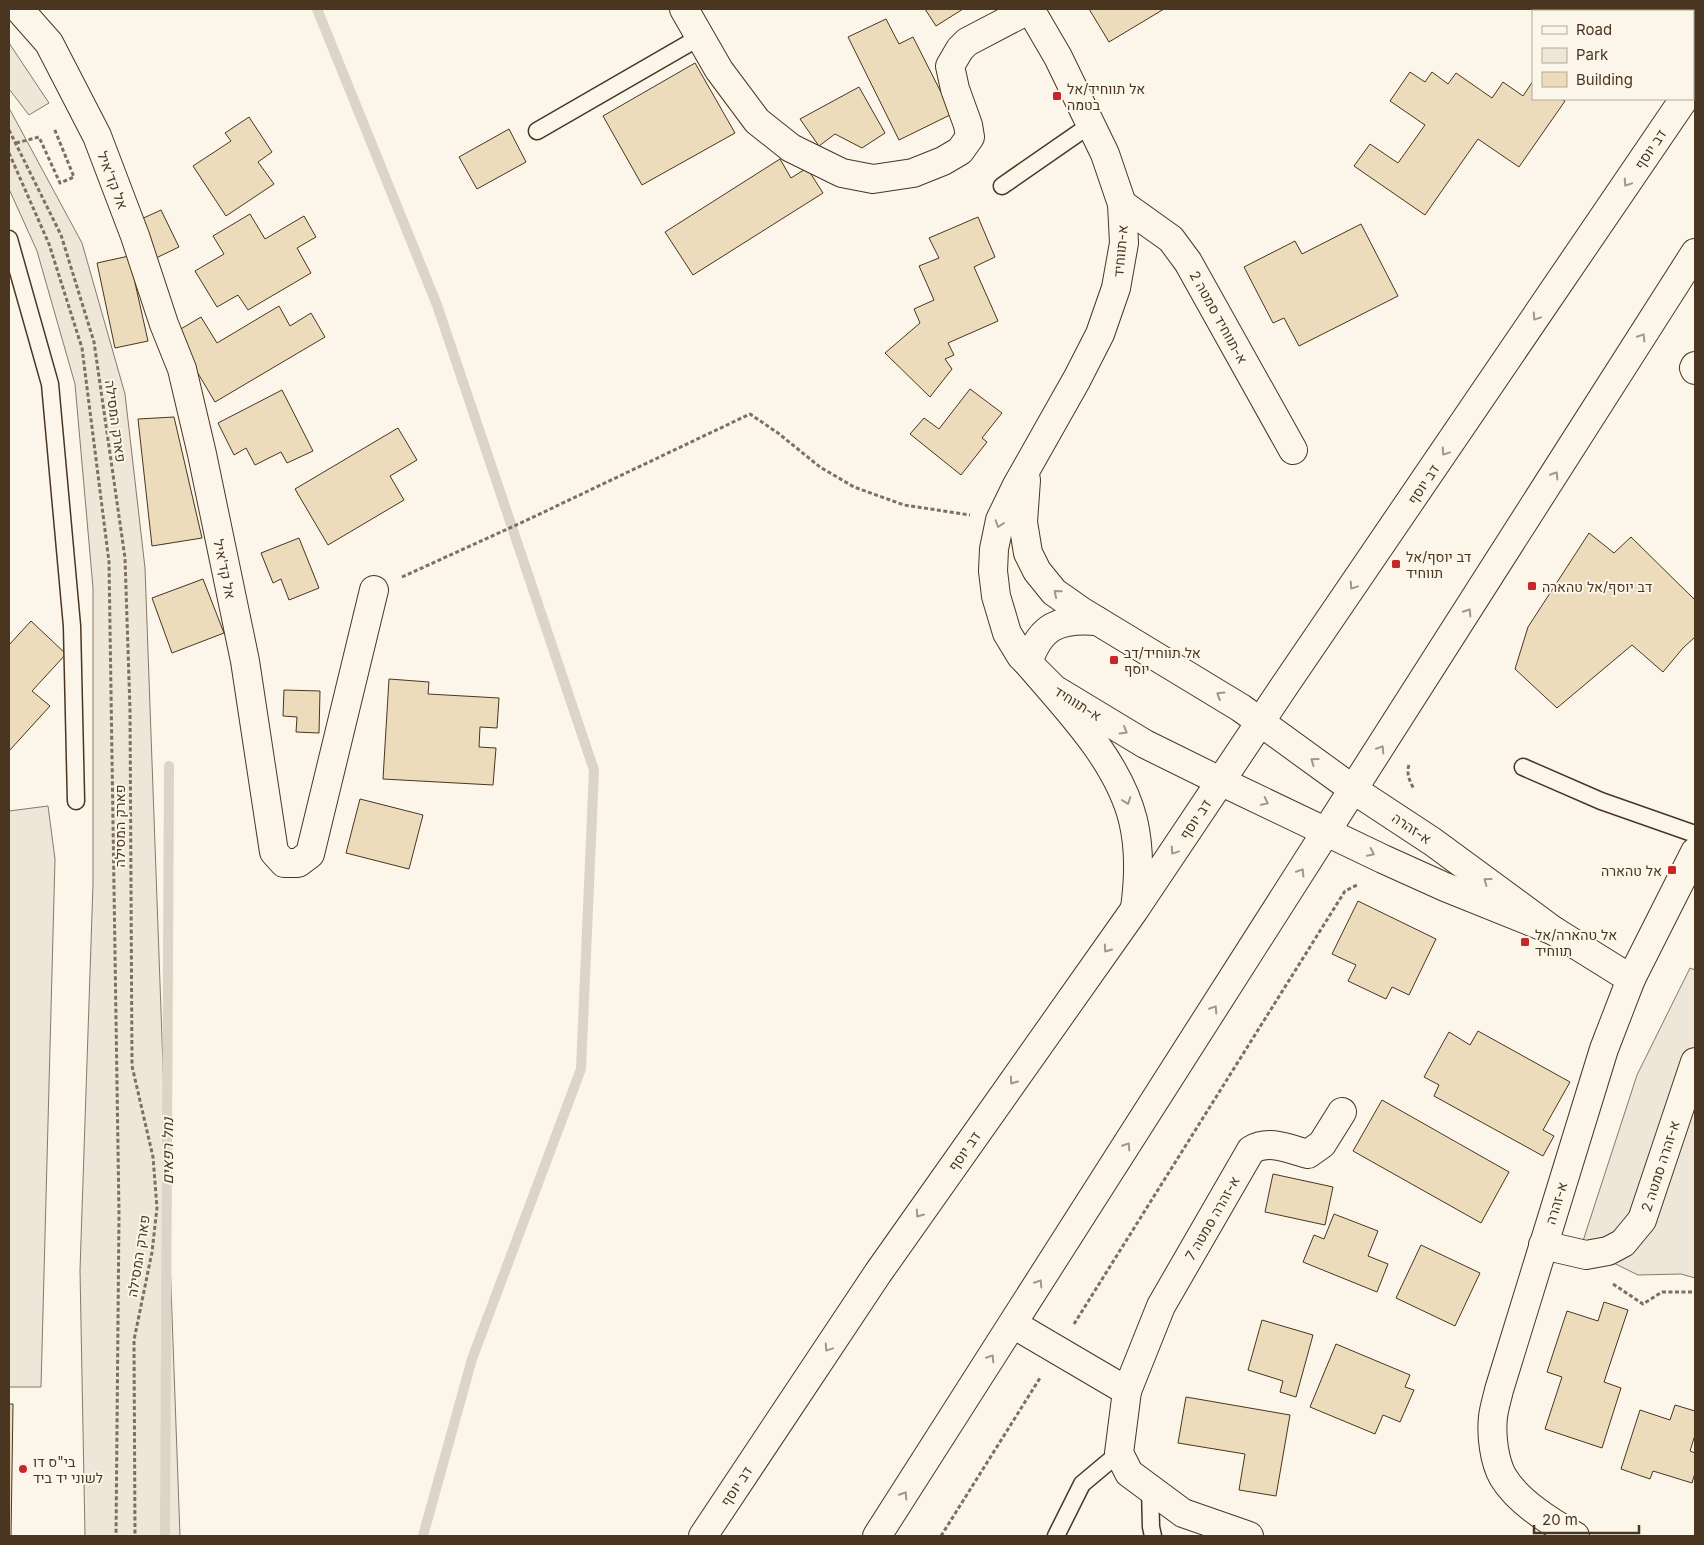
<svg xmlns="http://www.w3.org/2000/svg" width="1704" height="1545" font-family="Inter,Heebo,sans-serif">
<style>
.green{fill:#ede6d9;stroke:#887966}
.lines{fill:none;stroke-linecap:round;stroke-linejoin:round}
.stream{stroke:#dcd4c6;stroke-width:10}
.building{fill:#ecdcbc;stroke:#4a3520}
.lane-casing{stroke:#4a3520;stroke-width:19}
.street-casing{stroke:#4a3520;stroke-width:30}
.secondary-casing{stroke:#4a3520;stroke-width:30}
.path{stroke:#7f6f5c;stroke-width:3;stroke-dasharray:4 2.5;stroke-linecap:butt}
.lane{stroke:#fbf6e9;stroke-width:16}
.street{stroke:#fbf6e9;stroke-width:28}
.secondary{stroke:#fbf6e9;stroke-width:28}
.oneway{stroke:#a29684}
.poi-dot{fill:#c62828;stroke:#fbf6e9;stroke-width:2}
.labels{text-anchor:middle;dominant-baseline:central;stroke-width:4;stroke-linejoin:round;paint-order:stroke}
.poi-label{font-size:14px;fill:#4a3520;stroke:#fbf6e9;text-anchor:start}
.street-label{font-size:14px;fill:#4a3520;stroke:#fbf6e9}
.water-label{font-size:15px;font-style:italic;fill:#4a3520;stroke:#fbf6e9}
</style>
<rect width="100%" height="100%" fill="#fbf6e9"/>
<g class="green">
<path d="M 9,43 L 49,103 L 29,115 L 9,89 Z"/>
<path d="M 9,108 L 82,243 L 125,394 L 145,568 L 180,1536 L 85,1536 L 80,1270 L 93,884 L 93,588 L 75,384 L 37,251 L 9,189 Z"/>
<path d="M 48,806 L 55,859 L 41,1387 L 9,1387 L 9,811 Z"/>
<path d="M 1690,968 L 1695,970 L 1695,1278 L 1681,1274 L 1638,1275 L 1581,1247 L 1637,1075 Z"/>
</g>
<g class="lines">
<g class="stream">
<path d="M 317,9 L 437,305 L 594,770 L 581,1069 L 472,1359 L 423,1536"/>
<path d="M 165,1536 L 169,766"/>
</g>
</g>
<g class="building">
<path d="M 925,9 L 963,9 L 936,26 Z"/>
<path d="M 1089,9 L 1164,9 L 1109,42 Z"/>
<path d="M 886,19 L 899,44 L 913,37 L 952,114 L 899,140 L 848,37 Z"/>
<path d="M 695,63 L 735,133 L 642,185 L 603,116 Z"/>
<path d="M 1410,72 L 1425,82 L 1432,72 L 1448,84 L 1456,73 L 1492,98 L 1503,82 L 1523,96 L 1533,81 L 1533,99 L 1561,99 L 1565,101 L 1519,167 L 1478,139 L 1425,215 L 1354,166 L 1370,144 L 1398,163 L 1425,125 L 1390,101 Z"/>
<path d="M 859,87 L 885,133 L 862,148 L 835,134 L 819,146 L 800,119 Z"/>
<path d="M 249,117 L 272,152 L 258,162 L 274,184 L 226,216 L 193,166 L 231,141 L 225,133 Z"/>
<path d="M 509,129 L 526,162 L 477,189 L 459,157 Z"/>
<path d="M 780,159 L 791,178 L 807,168 L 823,193 L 693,275 L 665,232 Z"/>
<path d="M 161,210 L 179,247 L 156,258 L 137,221 Z"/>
<path d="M 250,214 L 265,239 L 304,216 L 316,237 L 297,248 L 311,273 L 248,310 L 238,295 L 217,307 L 195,271 L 224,254 L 213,236 Z"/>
<path d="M 978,217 L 995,257 L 974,267 L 998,321 L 948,343 L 954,355 L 945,359 L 952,369 L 930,397 L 885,353 L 920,323 L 914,309 L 934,300 L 919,266 L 939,258 L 929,238 Z"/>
<path d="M 1361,224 L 1398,296 L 1299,346 L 1284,318 L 1273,323 L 1244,267 L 1295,241 L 1302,254 Z"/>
<path d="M 129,256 L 148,341 L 115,348 L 97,263 Z"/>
<path d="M 279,306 L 290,326 L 311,313 L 325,337 L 215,402 L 174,333 L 201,317 L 217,343 Z"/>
<path d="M 970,389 L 1002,413 L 982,438 L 987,442 L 961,475 L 910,434 L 924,418 L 939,429 Z"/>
<path d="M 282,390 L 313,451 L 287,463 L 281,452 L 255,465 L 246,448 L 234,455 L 218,423 Z"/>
<path d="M 174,417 L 202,538 L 152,546 L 138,419 Z"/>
<path d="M 398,428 L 417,460 L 390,476 L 404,500 L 328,545 L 295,489 Z"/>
<path d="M 1589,533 L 1614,553 L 1631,537 L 1695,600 L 1695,637 L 1683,648 L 1663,672 L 1632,645 L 1557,708 L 1515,669 L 1528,627 Z"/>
<path d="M 299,538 L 319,588 L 289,600 L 281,579 L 273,583 L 261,553 Z"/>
<path d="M 203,579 L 224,633 L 172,653 L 152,598 Z"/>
<path d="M 31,621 L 66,654 L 32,691 L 50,706 L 9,751 L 9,645 Z"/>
<path d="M 389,679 L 429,682 L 428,694 L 499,698 L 497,728 L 480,727 L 479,747 L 496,748 L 493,785 L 383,779 Z"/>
<path d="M 284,690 L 320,691 L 319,733 L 296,732 L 297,717 L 283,716 Z"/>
<path d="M 360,799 L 423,815 L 409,869 L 346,853 Z"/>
<path d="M 1358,901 L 1436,939 L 1409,995 L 1392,987 L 1386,999 L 1348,981 L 1356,965 L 1332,954 Z"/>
<path d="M 1478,1031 L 1570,1082 L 1543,1130 L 1554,1136 L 1543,1156 L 1434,1096 L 1439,1085 L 1424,1077 L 1449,1032 L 1470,1045 Z"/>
<path d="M 1382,1100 L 1509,1172 L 1481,1223 L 1353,1151 Z"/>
<path d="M 1273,1174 L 1333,1187 L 1325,1225 L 1265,1212 Z"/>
<path d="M 1334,1214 L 1378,1231 L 1368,1256 L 1388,1264 L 1377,1292 L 1303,1262 L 1314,1235 L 1324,1239 Z"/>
<path d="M 1421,1245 L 1480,1273 L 1455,1326 L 1396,1298 Z"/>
<path d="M 1604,1302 L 1628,1310 L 1604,1382 L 1621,1388 L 1602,1448 L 1545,1429 L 1562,1377 L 1547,1372 L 1567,1311 L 1598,1321 Z"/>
<path d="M 1262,1320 L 1313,1335 L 1296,1397 L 1280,1392 L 1283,1381 L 1248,1370 Z"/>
<path d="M 1336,1344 L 1410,1375 L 1405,1387 L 1414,1390 L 1400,1422 L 1383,1415 L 1375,1434 L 1310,1407 Z"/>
<path d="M 1186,1397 L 1290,1415 L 1276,1496 L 1239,1490 L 1245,1454 L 1178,1443 Z"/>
<path d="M 9,1404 L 13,1404 L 11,1536 L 9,1536 Z"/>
<path d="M 1675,1405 L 1695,1411 L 1695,1435 L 1690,1451 L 1695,1453 L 1695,1473 L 1692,1483 L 1653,1471 L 1650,1479 L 1621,1469 L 1640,1410 L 1670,1420 Z"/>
</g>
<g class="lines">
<defs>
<g id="lane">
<path d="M 537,131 L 700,37"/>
<path d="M 1002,186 L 1090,125"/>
<path d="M 9,239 L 50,384 L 72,626 L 76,801"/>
<path d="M 1523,767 L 1601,801 L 1695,834"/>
<path d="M 1150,1488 L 1151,1527 L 1153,1536"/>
<path d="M 1056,1536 L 1082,1484 L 1119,1453"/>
</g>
<g id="street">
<path d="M 19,9 L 49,43 L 97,136 L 135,236 L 164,324 L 182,369 L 202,454 L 245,661 L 274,852 L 284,863 L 298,863 L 310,854 L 374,590"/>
<path d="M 684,9 L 719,70 L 757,121 L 791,148 L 842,173 L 873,179 L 913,173 L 943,161 L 960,151 L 970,137 L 968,125 L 955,89 L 950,66 L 960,49 L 967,42 L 1030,9"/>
<path d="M 1122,204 L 1171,239 L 1188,262 L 1293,450"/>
<path d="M 1695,366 L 1694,368 L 1695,370"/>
<path d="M 1543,1245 L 1586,1255 L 1608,1251 L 1623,1243 L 1642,1220 L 1695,1062"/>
<path d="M 1013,1324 L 1127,1391"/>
<path d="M 1249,1536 L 1183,1513 L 1129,1473 L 1119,1453 L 1127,1391 L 1161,1306 L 1251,1150 C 1269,1139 1289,1149 1308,1154 L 1322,1144 L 1342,1112"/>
<path d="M 1575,1536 C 1551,1522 1518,1502 1503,1477 C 1494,1461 1491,1435 1493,1417 C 1494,1408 1497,1399 1499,1390 L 1604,1049 L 1631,979"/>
</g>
<g id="secondary">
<path d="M 1030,9 L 1058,57 L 1105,154 L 1122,204 L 1124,243 L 1116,288 L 1100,334 L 1077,379 L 1016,487 L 1000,520 L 994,549 L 993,571 L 996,596 L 1007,633 L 1021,656 L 1054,689 L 1145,744 L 1220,781 L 1383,859 L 1445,887 L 1554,931"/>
<path d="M 1026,480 L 1023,522 L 1028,553 L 1037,571 L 1054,592 L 1081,611 L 1241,708 L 1354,790 L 1433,842 L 1554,931 L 1631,979 L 1695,852"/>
<path d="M 1097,621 C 1059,618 1040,626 1028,663 C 1067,709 1118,760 1133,820 C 1140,849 1139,879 1135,908"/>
<path d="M 703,1536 L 878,1273 L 1135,909 L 1285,685 L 1684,99"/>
<path d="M 877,1536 L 1695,253"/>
</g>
</defs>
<use href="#lane" class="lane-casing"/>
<use href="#street" class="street-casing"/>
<use href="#secondary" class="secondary-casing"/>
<g class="path">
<path d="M 9,130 L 61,235 L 94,342 L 125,558 L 130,710 L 132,1066 L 153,1157 L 157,1208 L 152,1252 L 134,1340 L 135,1536"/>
<path d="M 16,143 L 39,137 L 60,183 L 74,177 L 54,128"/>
<path d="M 9,153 L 49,244 L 82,348 L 109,562 L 119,1214 L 116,1536"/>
<path d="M 402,577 L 525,521 L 750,414 L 778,433 L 820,467 L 854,487 L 904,505 L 970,515"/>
<path d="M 1409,765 C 1406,773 1410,782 1414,789"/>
<path d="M 1613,1284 L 1643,1304 L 1662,1292 L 1695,1292"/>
<path d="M 1074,1324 L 1345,891 L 1359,884"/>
<path d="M 941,1536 L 1040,1378"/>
</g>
<use href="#lane" class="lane"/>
<use href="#street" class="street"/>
<use href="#secondary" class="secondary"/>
</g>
<defs><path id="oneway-chevron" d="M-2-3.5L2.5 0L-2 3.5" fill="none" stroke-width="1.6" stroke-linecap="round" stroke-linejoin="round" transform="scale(1.25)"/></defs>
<g class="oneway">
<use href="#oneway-chevron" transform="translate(1627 183) rotate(124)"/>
<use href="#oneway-chevron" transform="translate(1536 317) rotate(124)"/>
<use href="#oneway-chevron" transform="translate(1642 337) rotate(-58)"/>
<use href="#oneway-chevron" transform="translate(1445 452) rotate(124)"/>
<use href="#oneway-chevron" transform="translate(1555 475) rotate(-58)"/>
<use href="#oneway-chevron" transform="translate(999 524) rotate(108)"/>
<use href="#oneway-chevron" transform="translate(1353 586) rotate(124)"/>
<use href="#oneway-chevron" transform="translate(1057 593) rotate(-140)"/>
<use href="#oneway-chevron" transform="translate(1468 612) rotate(-58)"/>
<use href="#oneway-chevron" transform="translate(1220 695) rotate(-148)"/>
<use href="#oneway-chevron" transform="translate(1124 731) rotate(30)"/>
<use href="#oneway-chevron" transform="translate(1381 749) rotate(-57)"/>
<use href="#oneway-chevron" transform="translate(1314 761) rotate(-144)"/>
<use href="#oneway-chevron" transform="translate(1127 801) rotate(71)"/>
<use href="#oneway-chevron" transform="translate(1265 802) rotate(26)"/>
<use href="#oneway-chevron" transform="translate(1174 851) rotate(124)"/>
<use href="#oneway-chevron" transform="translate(1371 853) rotate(26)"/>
<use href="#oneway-chevron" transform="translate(1301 872) rotate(-58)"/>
<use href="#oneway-chevron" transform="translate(1487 881) rotate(-144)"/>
<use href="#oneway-chevron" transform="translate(1107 949) rotate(125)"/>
<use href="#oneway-chevron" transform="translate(1214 1009) rotate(-57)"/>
<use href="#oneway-chevron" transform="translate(1013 1081) rotate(125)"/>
<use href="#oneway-chevron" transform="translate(1127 1146) rotate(-57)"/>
<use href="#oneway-chevron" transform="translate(919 1214) rotate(125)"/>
<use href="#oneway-chevron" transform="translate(1039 1283) rotate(-57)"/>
<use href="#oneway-chevron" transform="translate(828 1348) rotate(124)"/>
<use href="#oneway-chevron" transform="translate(991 1358) rotate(-57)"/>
<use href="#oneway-chevron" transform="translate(904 1495) rotate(-57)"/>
</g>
<g class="poi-dot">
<rect x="1052" y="91" width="10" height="10" rx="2.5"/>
<rect x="1391" y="559" width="10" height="10" rx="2.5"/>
<rect x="1527" y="581" width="10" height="10" rx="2.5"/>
<rect x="1109" y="655" width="10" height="10" rx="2.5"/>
<rect x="1667" y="865" width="10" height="10" rx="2.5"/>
<rect x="1520" y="937" width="10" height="10" rx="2.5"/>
<circle cx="23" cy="1469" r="5"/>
</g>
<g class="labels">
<g class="poi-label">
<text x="1067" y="88">אל תווחיד/אל<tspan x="1067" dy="16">בטמה</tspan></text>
<text x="1406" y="556">דב יוסף/אל<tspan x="1406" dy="16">תווחיד</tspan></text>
<text x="1542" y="586">דב יוסף/אל טהארה</text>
<text x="1124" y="652">אל תווחיד/דב<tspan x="1124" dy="16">יוסף</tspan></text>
<text x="1662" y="870" text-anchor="end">אל טהארה</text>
<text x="1535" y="934">אל טהארה/אל<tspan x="1535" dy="16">תווחיד</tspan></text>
<text x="33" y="1461">בי"ס דו<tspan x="33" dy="16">לשוני יד ביד</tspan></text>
</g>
<g class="street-label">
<text transform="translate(1650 149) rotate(-56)">דב יוסף</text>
<text transform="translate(113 180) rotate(69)">אל קד'איל</text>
<text transform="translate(1120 251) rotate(-85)">א-תווחיד</text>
<text transform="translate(1219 317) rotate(61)">א-תווחיד סמטה 2</text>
<text transform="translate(116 421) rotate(82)">פארק המסילה</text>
<text transform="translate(1423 484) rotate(-56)">דב יוסף</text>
<text transform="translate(225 569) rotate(78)">אל קד'איל</text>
<text transform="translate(1078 703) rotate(32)">א-תווחיד</text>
<text transform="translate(1195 819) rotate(-56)">דב יוסף</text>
<text transform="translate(119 826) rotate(-90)">פארק המסילה</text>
<text transform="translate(1412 828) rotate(34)">א-זהרה</text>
<text transform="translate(964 1151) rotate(-55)">דב יוסף</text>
<text transform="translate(1660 1166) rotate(-72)">א-זהרה סמטה 2</text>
<text transform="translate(1556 1203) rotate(-73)">א-זהרה</text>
<text transform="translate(1212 1218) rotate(-60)">א-זהרה סמטה 7</text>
<text transform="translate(138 1256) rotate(-81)">פארק המסילה</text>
<text transform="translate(736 1486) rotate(-56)">דב יוסף</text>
</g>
<g class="water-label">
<text transform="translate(167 1151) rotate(-90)">נחל רפאים</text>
</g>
</g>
<rect width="1704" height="1545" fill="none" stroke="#4a3520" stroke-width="20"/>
<rect x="1532" y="10" width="162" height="90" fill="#fbf6e9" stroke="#b4a999"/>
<rect x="1542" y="26" width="25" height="8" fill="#fbf6e9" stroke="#b4a999"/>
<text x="1576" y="35" font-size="15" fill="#4a3520">Road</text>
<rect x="1542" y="48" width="25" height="15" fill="#ede6d9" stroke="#b4a999"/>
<text x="1576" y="60" font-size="15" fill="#4a3520">Park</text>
<rect x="1542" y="72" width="25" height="15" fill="#ecdcbc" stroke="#b4a999"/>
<text x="1576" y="85" font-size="15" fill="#4a3520">Building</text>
<path d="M1534 1525v8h105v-8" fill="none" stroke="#4a3520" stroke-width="2.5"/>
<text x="1542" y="1525" font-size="15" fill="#4a3520" stroke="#fbf6e9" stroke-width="4" paint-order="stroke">20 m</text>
</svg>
